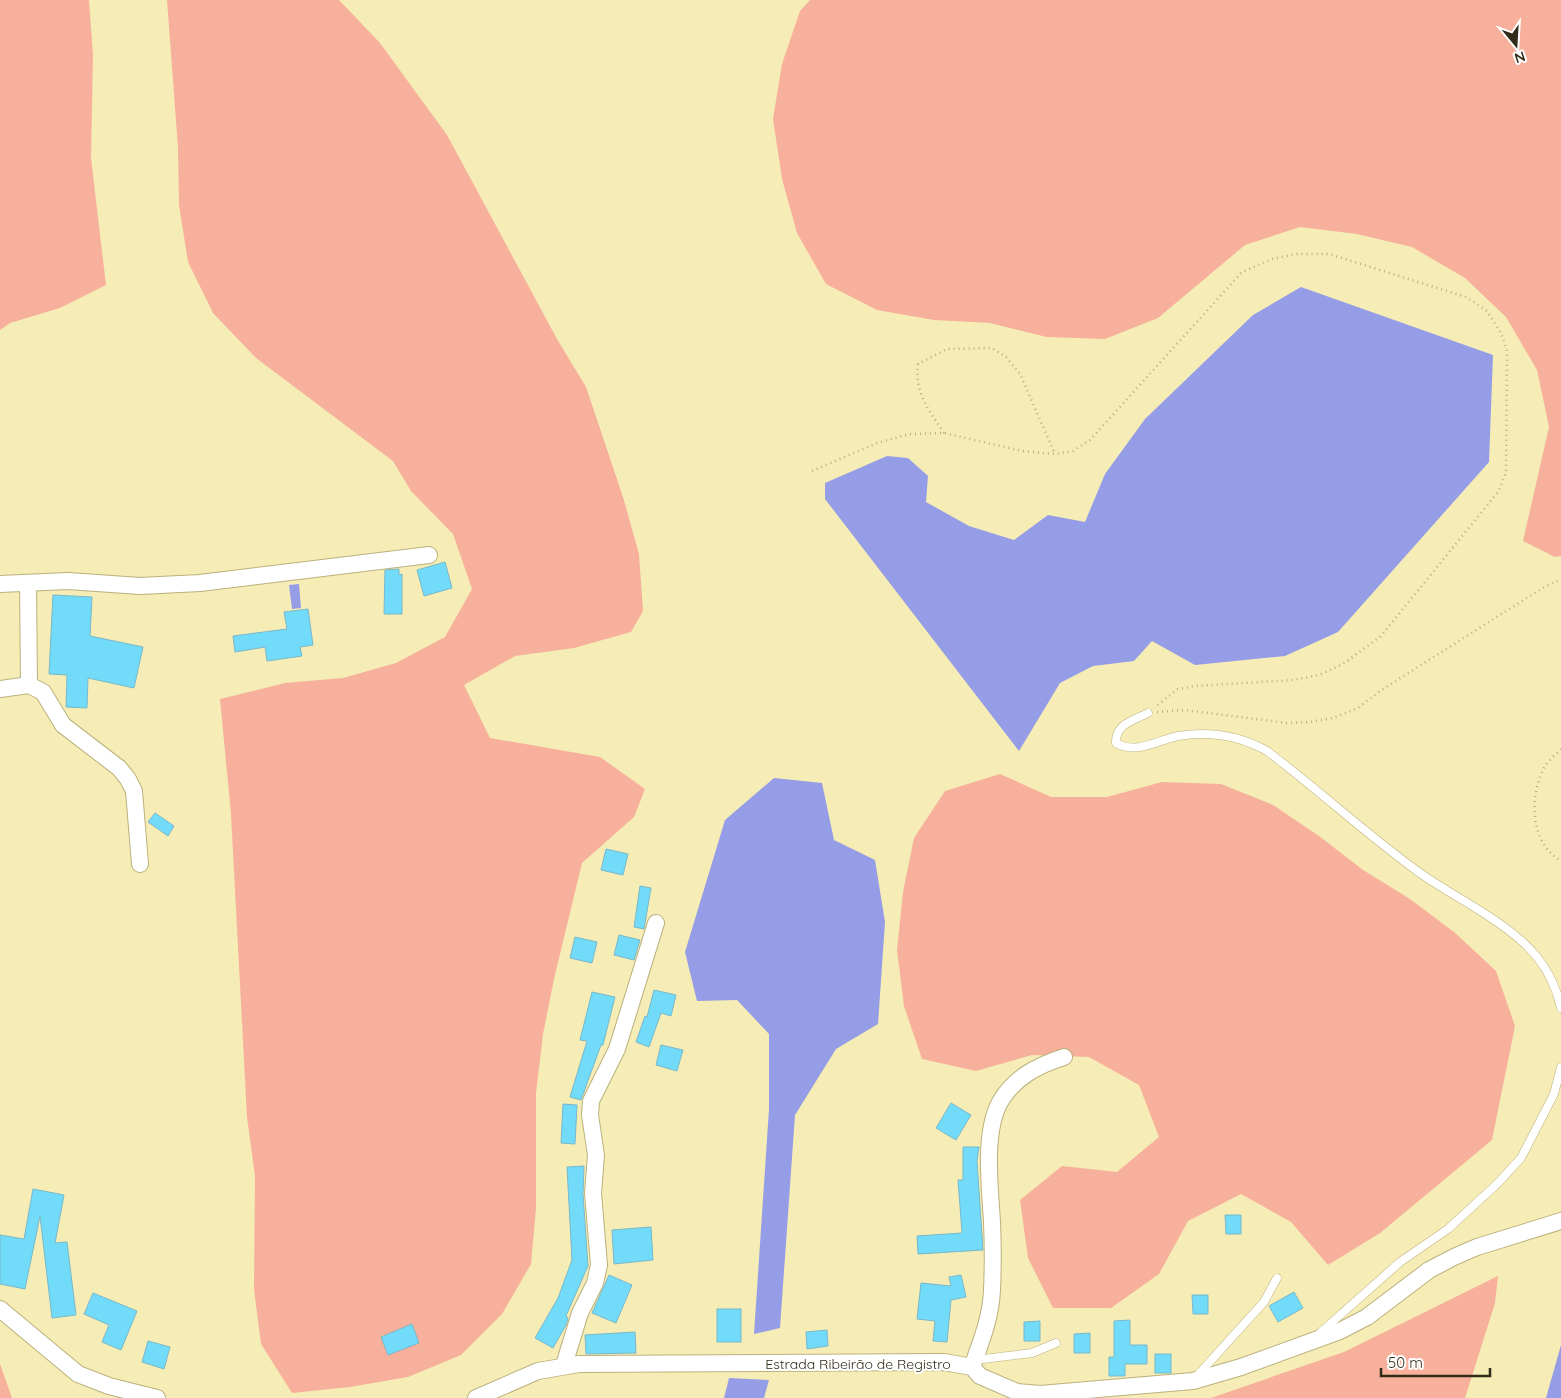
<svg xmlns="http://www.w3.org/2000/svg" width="1561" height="1398" font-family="Quicksand,sans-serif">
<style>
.green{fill:#f6b09b}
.water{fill:#959de6}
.building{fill:#71dbf9;stroke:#79b8cb}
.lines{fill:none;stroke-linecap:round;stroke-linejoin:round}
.lane-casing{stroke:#bbb17d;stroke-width:9}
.street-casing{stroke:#bbb17d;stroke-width:18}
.path{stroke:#b7af83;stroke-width:2.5;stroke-dasharray:1 4;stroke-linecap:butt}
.lane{stroke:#fff;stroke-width:8}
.street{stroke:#fff;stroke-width:16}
.labels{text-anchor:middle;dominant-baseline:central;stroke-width:4;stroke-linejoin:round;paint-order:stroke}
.street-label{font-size:14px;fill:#312c17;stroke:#fff}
</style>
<rect width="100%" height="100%" fill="#f6ecb6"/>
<g class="green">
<path d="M 0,0 L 89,0 L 93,55 L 91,158 L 106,285 L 60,308 L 10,323 L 0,330 Z"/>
<path d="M 167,0 L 339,0 L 380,43 L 447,135 L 557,339 L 586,387 L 623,497 L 639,554 L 643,611 L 631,632 L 574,648 L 515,656 L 464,685 L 490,738 L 600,757 L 645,789 L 634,817 L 582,863 L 554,979 L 543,1034 L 536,1093 L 536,1208 L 531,1264 L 502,1314 L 461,1355 L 408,1377 L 350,1387 L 292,1393 L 261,1344 L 254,1289 L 255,1176 L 247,1117 L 231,814 L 220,699 L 285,683 L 343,678 L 396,663 L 445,637 L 472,589 L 453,534 L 411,491 L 393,461 L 256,358 L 213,313 L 188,262 L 179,205 L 178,148 Z"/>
<path d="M 810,0 L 1561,0 L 1561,556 L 1555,557 L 1523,541 L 1549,427 L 1537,370 L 1506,317 L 1465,278 L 1412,247 L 1357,234 L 1300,227 L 1245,245 L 1158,318 L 1105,339 L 1047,337 L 990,323 L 934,320 L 877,310 L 826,284 L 797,233 L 782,179 L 773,119 L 782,64 L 800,11 Z"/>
<path d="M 1000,774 L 1051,797 L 1107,797 L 1162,782 L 1221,784 L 1273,805 L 1319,836 L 1363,870 L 1410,899 L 1454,932 L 1496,971 L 1515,1026 L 1492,1140 L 1380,1233 L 1328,1265 L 1291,1222 L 1241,1194 L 1188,1221 L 1159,1274 L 1111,1308 L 1053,1308 L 1028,1258 L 1020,1200 L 1062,1166 L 1117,1172 L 1159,1137 L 1139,1085 L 1089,1057 L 1032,1055 L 976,1071 L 922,1059 L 904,1006 L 897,950 L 903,892 L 914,838 L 945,791 Z"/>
<path d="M 1498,1276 L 1495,1303 L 1465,1398 L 1211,1398 L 1344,1352 Z"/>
<path d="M 0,1364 L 12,1398 L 0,1398 Z"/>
</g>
<g class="water">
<path d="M 1301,287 L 1493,355 L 1489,462 L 1338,632 L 1285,656 L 1195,665 L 1152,641 L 1134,661 L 1093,666 L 1060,683 L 1019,751 L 825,499 L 825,483 L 887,456 L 908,458 L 928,476 L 926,502 L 969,526 L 1014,540 L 1048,515 L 1085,522 L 1105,474 L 1145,419 L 1253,315 Z"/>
<path d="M 299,584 L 301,608 L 292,609 L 289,585 Z"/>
<path d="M 774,778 L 822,783 L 834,840 L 875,860 L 885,922 L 878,1024 L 836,1049 L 795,1115 L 780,1328 L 754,1334 L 769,1109 L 769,1034 L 737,1000 L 697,1001 L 685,952 L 725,820 Z"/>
<path d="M 1561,1345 L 1561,1398 L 1546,1398 Z"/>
<path d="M 729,1378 L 769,1380 L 764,1398 L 724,1398 Z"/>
</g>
<g class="building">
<path d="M 445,562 L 452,588 L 424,596 L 417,570 Z"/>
<path d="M 399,569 L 399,575 L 402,574 L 402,614 L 384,614 L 385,570 Z"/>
<path d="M 53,595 L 92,597 L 90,636 L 143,647 L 134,688 L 88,678 L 87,708 L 66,707 L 67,675 L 49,674 Z"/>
<path d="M 308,609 L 313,645 L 300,647 L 302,656 L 267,661 L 265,647 L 235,652 L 233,636 L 287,629 L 284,612 Z"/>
<path d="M 155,813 L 174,826 L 168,836 L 148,822 Z"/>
<path d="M 606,849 L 628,854 L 623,875 L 601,870 Z"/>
<path d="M 640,886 L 651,888 L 644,929 L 634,927 Z"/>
<path d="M 619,935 L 640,940 L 634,960 L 614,955 Z"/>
<path d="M 575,937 L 597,942 L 592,963 L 570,958 Z"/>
<path d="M 654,990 L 676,995 L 671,1016 L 661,1013 L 649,1047 L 636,1042 L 645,1016 L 647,1017 Z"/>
<path d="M 592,992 L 615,997 L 603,1045 L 601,1045 L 581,1100 L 570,1097 L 587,1041 L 580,1040 Z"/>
<path d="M 661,1045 L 683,1050 L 677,1071 L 656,1065 Z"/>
<path d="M 951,1103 L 971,1115 L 956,1140 L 936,1128 Z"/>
<path d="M 563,1104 L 577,1105 L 575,1144 L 561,1143 Z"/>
<path d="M 963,1147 L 979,1147 L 977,1161 L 983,1250 L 918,1254 L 917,1236 L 962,1233 L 958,1180 L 963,1180 Z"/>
<path d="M 584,1166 L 583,1194 L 588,1266 L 566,1316 L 568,1318 L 566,1325 L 553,1348 L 535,1338 L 558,1298 L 572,1260 L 567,1167 Z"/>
<path d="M 33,1189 L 64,1195 L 55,1243 L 67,1242 L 76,1315 L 52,1318 L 40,1216 L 25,1289 L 0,1284 L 0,1235 L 24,1239 Z"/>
<path d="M 1225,1215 L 1241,1215 L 1241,1234 L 1226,1234 Z"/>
<path d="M 651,1227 L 653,1260 L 614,1264 L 612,1230 Z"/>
<path d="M 609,1275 L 632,1285 L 616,1323 L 592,1313 Z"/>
<path d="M 961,1275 L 966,1297 L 951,1300 L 947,1342 L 933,1341 L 935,1321 L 917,1319 L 921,1283 L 951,1286 L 949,1277 Z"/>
<path d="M 1294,1292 L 1303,1308 L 1278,1322 L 1269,1306 Z"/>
<path d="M 93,1293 L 137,1311 L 121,1350 L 102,1342 L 109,1325 L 84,1314 Z"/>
<path d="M 1192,1295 L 1208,1295 L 1208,1314 L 1193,1314 Z"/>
<rect x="717" y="1309" width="24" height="33"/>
<path d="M 1130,1320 L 1130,1345 L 1147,1345 L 1147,1364 L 1125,1364 L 1125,1376 L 1109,1376 L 1109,1357 L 1114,1357 L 1114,1321 Z"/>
<path d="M 1040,1321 L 1040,1341 L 1024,1341 L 1024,1322 Z"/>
<path d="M 412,1324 L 419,1343 L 388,1355 L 381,1337 Z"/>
<path d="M 827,1330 L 828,1346 L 807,1349 L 806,1332 Z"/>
<path d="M 635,1332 L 636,1353 L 586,1354 L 585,1335 Z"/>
<path d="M 1090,1333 L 1090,1353 L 1074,1353 L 1074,1334 Z"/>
<path d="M 148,1341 L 170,1347 L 164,1369 L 142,1362 Z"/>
<rect x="1155" y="1354" width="16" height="19"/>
</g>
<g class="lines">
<defs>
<g id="lane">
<path d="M 1148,713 C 1134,720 1115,724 1116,743 C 1136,755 1158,740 1178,736 C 1210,731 1240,736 1267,751 C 1319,790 1367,835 1420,873 C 1455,898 1510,923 1537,957 C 1549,972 1557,990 1561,1008"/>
<path d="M 1320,1333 L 1400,1262 L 1448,1229 L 1497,1184 L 1521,1158 L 1554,1094 L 1561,1067"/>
<path d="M 975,1360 L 1032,1353 L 1056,1343"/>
<path d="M 1196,1377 L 1264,1302 L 1277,1278"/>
</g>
<g id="street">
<path d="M 28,583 L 29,685"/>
<path d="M 0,584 L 68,581 L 140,586 L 200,583 L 429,555"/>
<path d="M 0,689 L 29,685 L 43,692 L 63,725 L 119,768 L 128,779 L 134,791 L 140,864"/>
<path d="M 0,1309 L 78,1374 L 109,1386 L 157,1398"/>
<path d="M 564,1365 L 580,1313 L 595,1283 L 599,1265 L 593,1193 L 596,1155 L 590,1115 L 591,1101 L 617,1049 L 656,923"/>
<path d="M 972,1367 C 981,1342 991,1317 992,1290 C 993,1267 993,1244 992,1222 C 990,1187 983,1133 1000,1102 C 1014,1077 1039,1065 1064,1057"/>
<path d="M 476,1398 L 538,1371 L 579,1364 L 944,1362 L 972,1367 L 980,1376 L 1017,1392 L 1040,1394 L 1193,1381 L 1241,1367 L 1340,1331 L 1367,1317 L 1429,1270 L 1454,1257 L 1477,1247 L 1561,1221"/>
</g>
</defs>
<use href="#lane" class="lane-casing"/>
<use href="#street" class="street-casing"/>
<g class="path">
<path d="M 944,433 C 928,409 915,394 918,364 L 947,349 L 992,348 L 1006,357 L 1020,374 L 1055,454"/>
<path d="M 812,471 L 877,443 L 910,434 L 944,433 L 1022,451 L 1055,454 L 1073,451 L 1090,440 L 1242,272 L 1272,259 L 1296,254 L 1329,254 L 1466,297 L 1487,311 L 1501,333 L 1507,351 L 1506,473 L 1498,492 L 1381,636 L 1343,664 L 1319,675 L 1293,680 L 1195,686 L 1178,689 L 1155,707"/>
<path d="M 1157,712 L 1185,710 L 1287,723 L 1309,722 L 1333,718 L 1358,708 L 1380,691 L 1541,589 L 1561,579"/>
<path d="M 1561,749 C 1556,754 1549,760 1545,766 C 1529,796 1529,842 1561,861"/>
</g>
<use href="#lane" class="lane"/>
<use href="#street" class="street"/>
</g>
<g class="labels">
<g class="street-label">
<text x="858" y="1364">Estrada Ribeirão de Registro</text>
</g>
</g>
<g transform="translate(1516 45) rotate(162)" stroke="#ffffff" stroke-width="4" paint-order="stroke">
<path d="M0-4L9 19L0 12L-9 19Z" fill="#312c17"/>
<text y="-8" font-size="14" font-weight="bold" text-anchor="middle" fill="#312c17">N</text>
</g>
<path d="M1381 1368v8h109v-8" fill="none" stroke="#312c17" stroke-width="2.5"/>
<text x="1388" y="1368" font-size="15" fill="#312c17" stroke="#ffffff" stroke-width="4" paint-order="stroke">50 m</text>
</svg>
